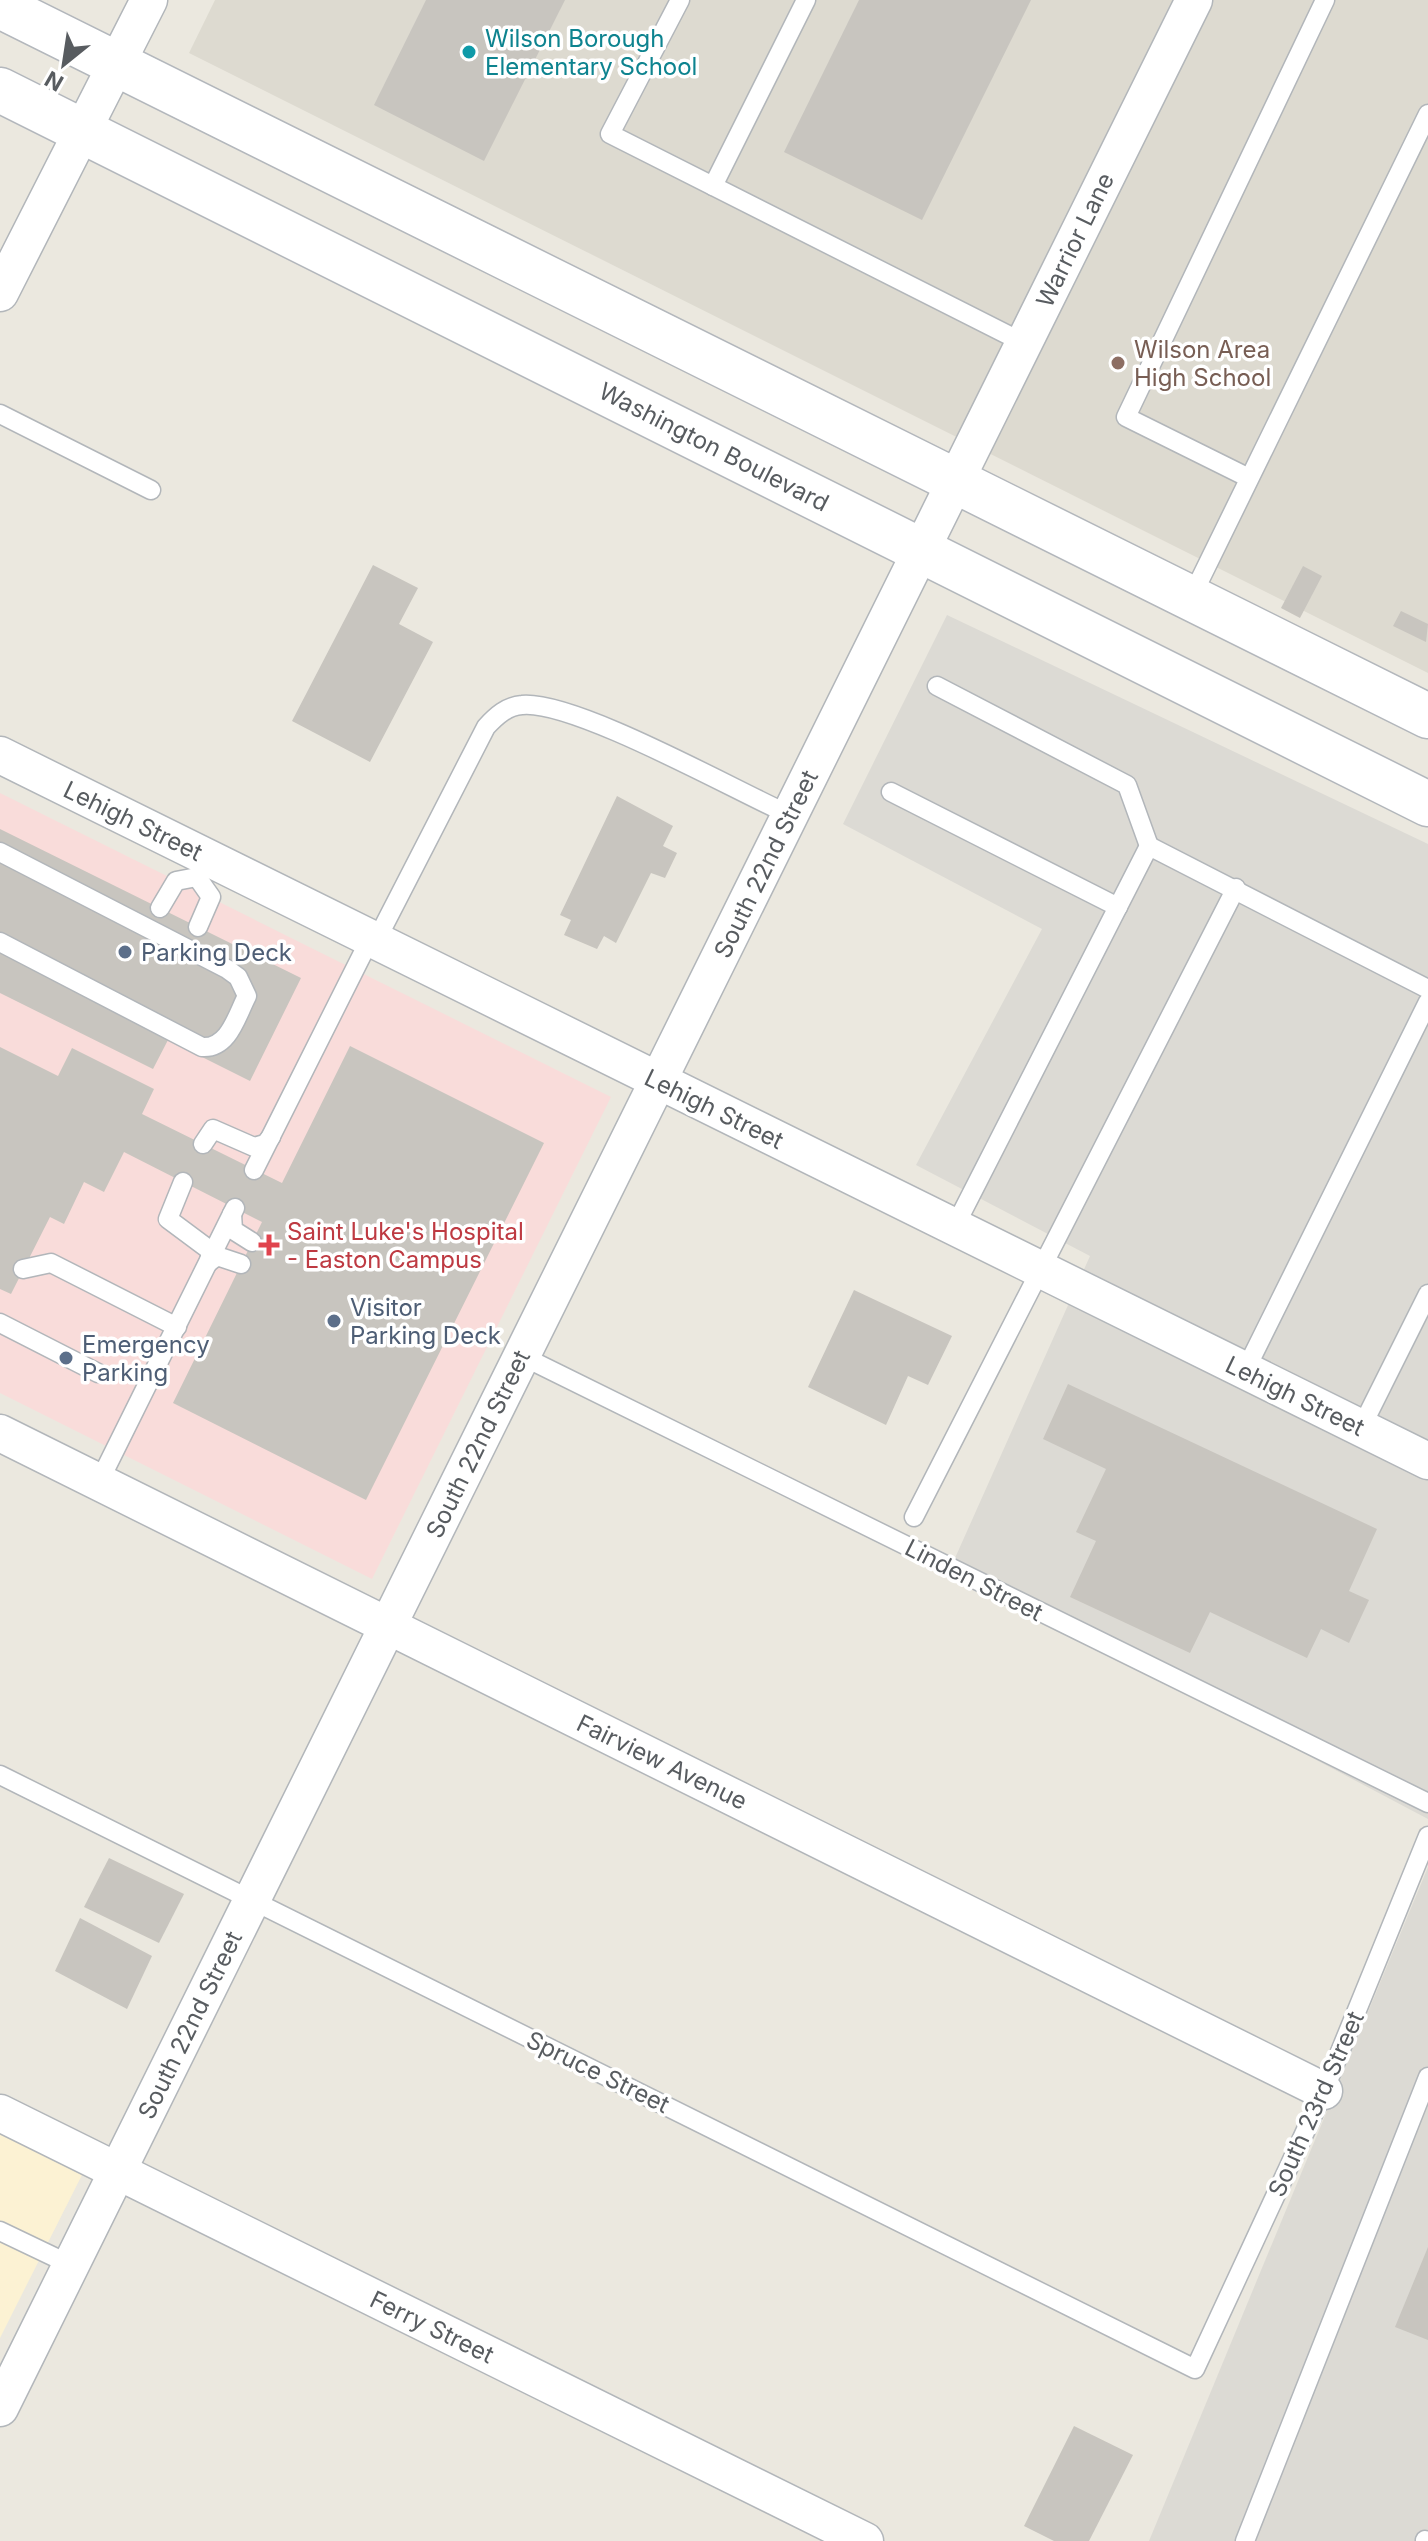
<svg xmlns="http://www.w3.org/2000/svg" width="1428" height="2541" font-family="Inter,sans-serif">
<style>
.commercial{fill:#fcf2d3}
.industrial{fill:#dcdad4}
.education{fill:#dddad0}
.medical{fill:#f9dcda}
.building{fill:#c8c5bf}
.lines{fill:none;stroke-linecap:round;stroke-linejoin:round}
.lane-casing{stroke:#b2b6ba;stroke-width:21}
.street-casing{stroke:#b2b6ba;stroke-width:39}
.secondary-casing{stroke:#b3b7bc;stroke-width:47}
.lane{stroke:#fff;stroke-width:18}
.street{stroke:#fff;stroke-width:36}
.secondary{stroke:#fff;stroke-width:44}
.culture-dot{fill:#0f9aa8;stroke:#fff;stroke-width:3}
.education-dot{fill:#8d6e63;stroke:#fff;stroke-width:3}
.service-dot{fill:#5c6f8a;stroke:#fff;stroke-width:3}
.health-dot{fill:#e0444e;stroke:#fff;stroke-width:3}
.labels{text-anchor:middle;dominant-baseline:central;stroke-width:7;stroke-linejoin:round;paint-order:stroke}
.culture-label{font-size:24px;fill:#0d838f;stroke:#fff;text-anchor:start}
.street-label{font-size:24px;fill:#585c60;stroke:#fff}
.education-label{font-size:24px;fill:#785e54;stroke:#fff;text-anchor:start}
.service-label{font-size:24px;fill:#4e5e75;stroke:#fff;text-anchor:start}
.health-label{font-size:24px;fill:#be3a42;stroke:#fff;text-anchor:start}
</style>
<rect width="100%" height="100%" fill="#ebe8df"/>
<path class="commercial" d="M 0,2101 L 95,2149 L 0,2338 Z"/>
<g class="industrial">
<path d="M 947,615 L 1428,844 L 1428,1819 L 951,1567 L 1090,1256 L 916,1165 L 1042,929 L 843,824 Z"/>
<path d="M 1428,1867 L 1428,2541 L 1149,2541 Z"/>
</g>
<path class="education" d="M 215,0 L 1428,0 L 1428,673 L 189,53 Z"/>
<path class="medical" d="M 0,793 L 611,1097 L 372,1579 L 0,1393 Z"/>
<g class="building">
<path d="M 426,0 L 565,0 L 484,161 L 374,105 Z"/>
<path d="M 859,0 L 1031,0 L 922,220 L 784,152 Z"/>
<path d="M 373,565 L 418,588 L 399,624 L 433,642 L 370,762 L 292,721 Z"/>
<path d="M 1303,566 L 1322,576 L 1300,618 L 1281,608 Z"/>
<path d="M 1401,611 L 1428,624 L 1426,642 L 1393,626 Z"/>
<path d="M 617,796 L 673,826 L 663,846 L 677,853 L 665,878 L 651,873 L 616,943 L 604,936 L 597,949 L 564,935 L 571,920 L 560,915 Z"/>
<path d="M 0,829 L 301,978 L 250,1081 L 168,1040 L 153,1069 L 0,993 Z"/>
<path d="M 350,1046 L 544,1143 L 366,1500 L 173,1403 L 262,1222 L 124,1152 L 104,1192 L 84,1182 L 64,1224 L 50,1217 L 11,1294 L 0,1289 L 0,1047 L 58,1076 L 72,1048 L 154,1089 L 142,1114 L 282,1183 Z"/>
<path d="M 854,1290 L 952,1336 L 928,1385 L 908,1376 L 886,1425 L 808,1387 Z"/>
<path d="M 1068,1384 L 1377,1529 L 1349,1591 L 1369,1600 L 1349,1643 L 1321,1629 L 1307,1658 L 1210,1612 L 1190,1653 L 1070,1597 L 1096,1541 L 1076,1532 L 1106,1469 L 1043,1439 Z"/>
<path d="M 109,1858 L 184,1894 L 159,1943 L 84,1907 Z"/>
<path d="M 80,1918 L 152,1956 L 127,2009 L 55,1971 Z"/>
<path d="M 1428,2247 L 1428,2340 L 1395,2327 Z"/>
<path d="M 1074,2426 L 1133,2455 L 1089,2541 L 1054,2541 L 1024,2526 Z"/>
</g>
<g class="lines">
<defs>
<g id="lane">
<path d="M 680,0 L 610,134 L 1024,343"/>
<path d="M 713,186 L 806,0"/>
<path d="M 0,414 L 151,490"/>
<path d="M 1249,478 L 1126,417 L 1325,0"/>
<path d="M 1191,598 L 1428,114"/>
<path d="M 937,686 L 1127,785 L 1149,846"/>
<path d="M 891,792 L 1118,907"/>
<path d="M 0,852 L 227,969 L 238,977 L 247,996 C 237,1015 229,1049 202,1047 L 0,942"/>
<path d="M 197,877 L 211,897 L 198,927"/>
<path d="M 160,908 L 176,881 L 197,877"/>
<path d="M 376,941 L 486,727 C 496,716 507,706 522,705 C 574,700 734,790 790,815"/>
<path d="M 203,1144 L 213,1129 L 254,1147 L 265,1144 L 271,1137"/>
<path d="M 254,1170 L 370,939"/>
<path d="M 183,1182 L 168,1219 L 211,1251 L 209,1262"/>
<path d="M 232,1214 L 233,1230 L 252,1242"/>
<path d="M 954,1228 L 1149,846 L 1428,989"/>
<path d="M 209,1262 L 217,1256 L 241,1264"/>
<path d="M 23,1269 L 51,1263 L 177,1327"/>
<path d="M 0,1323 L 98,1373"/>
<path d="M 522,1356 L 1428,1803"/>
<path d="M 1245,1371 L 1428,1002"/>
<path d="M 1361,1428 L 1428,1294"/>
<path d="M 99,1482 L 235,1208"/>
<path d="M 914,1517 L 1236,888"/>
<path d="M 0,1775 L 1195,2369 L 1324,2091 L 1428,1836"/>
<path d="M 0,2231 L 71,2265"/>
<path d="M 1425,2540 L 1428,2541"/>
<path d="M 1245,2541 L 1428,2077"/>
</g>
<g id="street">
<path d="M 0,293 L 149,0"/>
<path d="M 0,755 L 1428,1461"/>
<path d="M 0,1433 L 1324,2091"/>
<path d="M 0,2113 L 865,2541"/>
<path d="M 0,2408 L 1194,0"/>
</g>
<g id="secondary">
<path d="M 0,6 L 1428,716"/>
<path d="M 0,90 L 1428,804"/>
</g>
</defs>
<use href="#lane" class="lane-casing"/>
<use href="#street" class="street-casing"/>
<use href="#secondary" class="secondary-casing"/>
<use href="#lane" class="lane"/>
<use href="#street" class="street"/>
<use href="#secondary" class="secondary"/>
</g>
<circle class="culture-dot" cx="469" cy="52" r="8"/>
<circle class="education-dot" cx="1118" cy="363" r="8"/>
<g class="service-dot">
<circle cx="125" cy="952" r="8"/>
<circle cx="334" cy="1321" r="8"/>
<circle cx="66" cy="1358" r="8"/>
</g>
<path class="health-dot" d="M265 1233h8v8h8v8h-8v8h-8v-8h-8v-8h8z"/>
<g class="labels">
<g class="culture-label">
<text x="485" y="38">Wilson Borough<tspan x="485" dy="28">Elementary School</tspan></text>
</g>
<g class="street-label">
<text transform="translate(1075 240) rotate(-64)">Warrior Lane</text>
<text transform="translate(714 447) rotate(27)">Washington Boulevard</text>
<text transform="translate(133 821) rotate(26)">Lehigh Street</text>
<text transform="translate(766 864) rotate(-64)">South 22nd Street</text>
<text transform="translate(714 1109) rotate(26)">Lehigh Street</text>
<text transform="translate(1295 1396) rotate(26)">Lehigh Street</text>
<text transform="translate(478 1444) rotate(-64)">South 22nd Street</text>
<text transform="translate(974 1580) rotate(27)">Linden Street</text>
<text transform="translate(662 1762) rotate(26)">Fairview Avenue</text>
<text transform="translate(190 2025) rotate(-64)">South 22nd Street</text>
<text transform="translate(598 2072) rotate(26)">Spruce Street</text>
<text transform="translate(1316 2104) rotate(-66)">South 23rd Street</text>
<text transform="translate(432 2327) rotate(26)">Ferry Street</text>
</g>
<g class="education-label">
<text x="1134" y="349">Wilson Area<tspan x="1134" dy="28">High School</tspan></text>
</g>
<g class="service-label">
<text x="141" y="952">Parking Deck</text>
<text x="350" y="1307">Visitor<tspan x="350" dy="28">Parking Deck</tspan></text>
<text x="82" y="1344">Emergency<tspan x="82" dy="28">Parking</tspan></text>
</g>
<g class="health-label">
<text x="287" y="1231">Saint Luke's Hospital<tspan x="287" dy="28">- Easton Campus</tspan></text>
</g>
</g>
<g transform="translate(64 64) rotate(210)" stroke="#ffffff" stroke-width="6" paint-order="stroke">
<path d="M0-6L14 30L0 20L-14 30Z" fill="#585c60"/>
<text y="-12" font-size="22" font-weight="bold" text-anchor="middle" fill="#585c60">N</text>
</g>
</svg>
